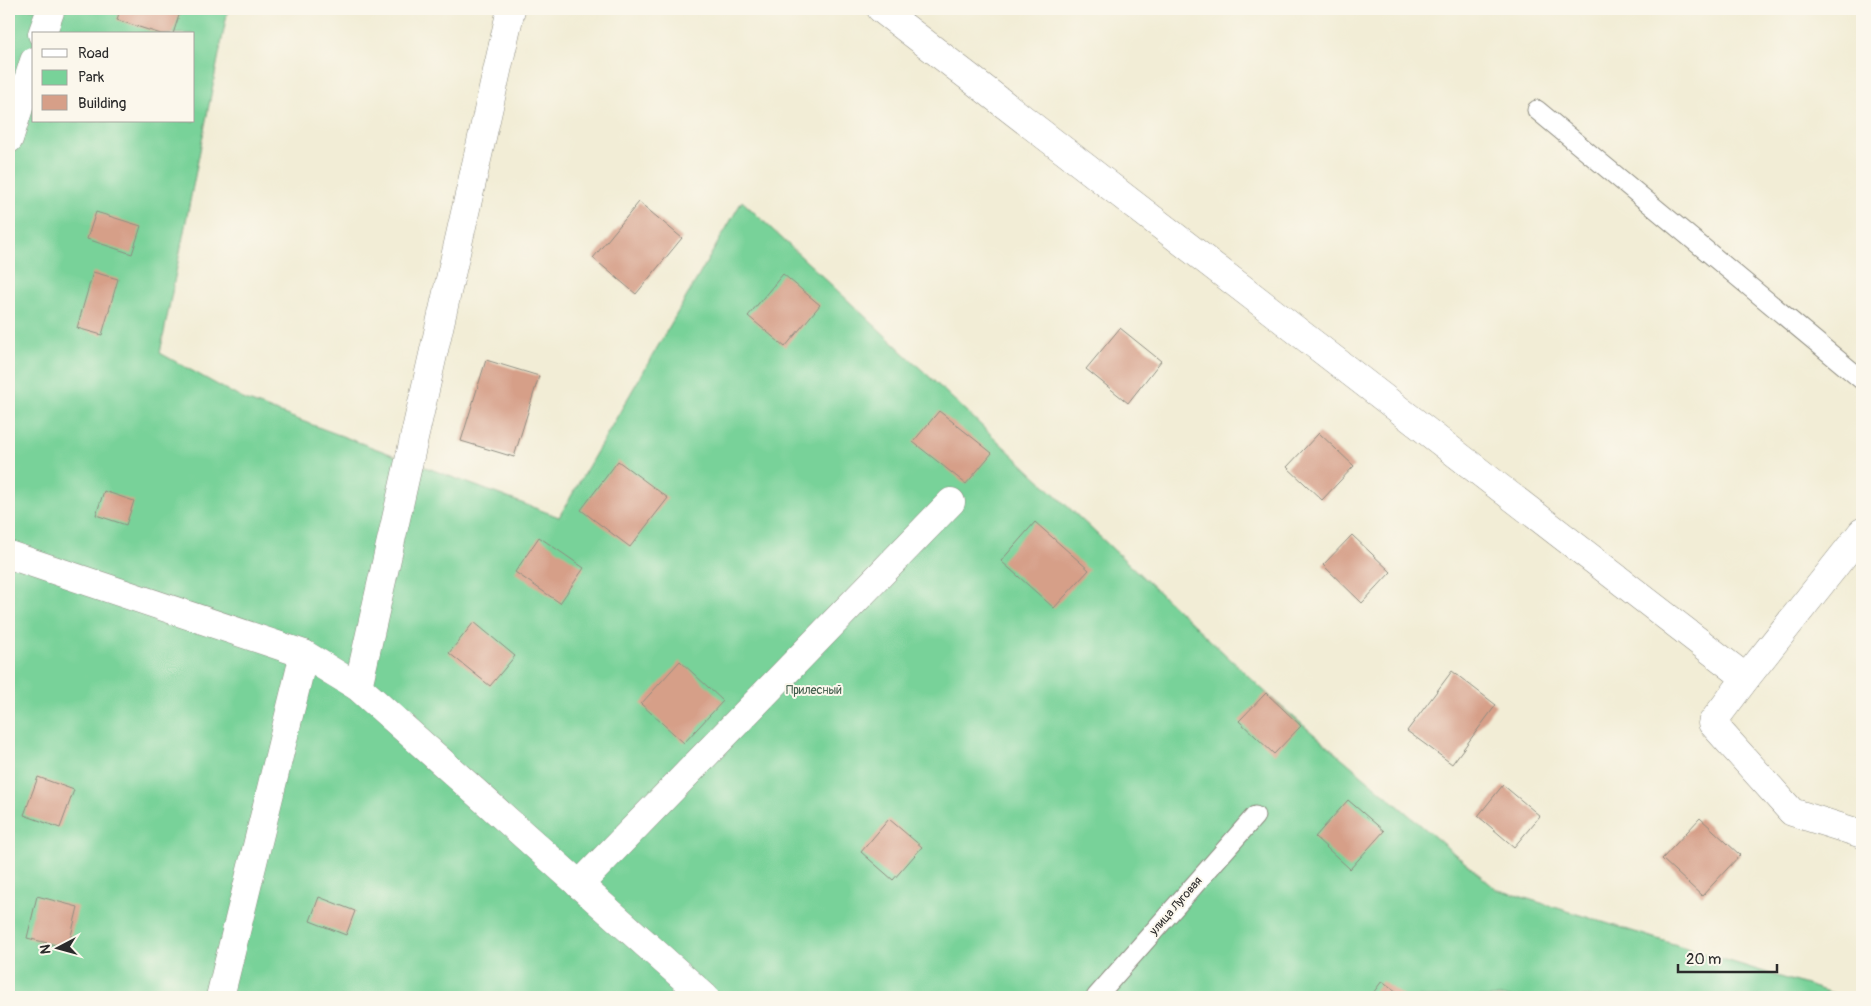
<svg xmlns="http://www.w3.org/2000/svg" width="1871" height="1006" font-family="Pangolin,sans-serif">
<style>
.green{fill:#78d299;stroke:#527e62;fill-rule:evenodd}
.building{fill:#d69f88}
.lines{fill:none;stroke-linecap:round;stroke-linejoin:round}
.service-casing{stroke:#8e8c80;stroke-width:21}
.minor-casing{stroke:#8e8c80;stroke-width:29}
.service{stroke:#fff;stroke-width:19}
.minor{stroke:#fff;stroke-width:28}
.labels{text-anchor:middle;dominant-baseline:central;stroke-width:4;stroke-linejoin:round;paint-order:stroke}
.park-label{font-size:12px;fill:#425d4c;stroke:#fbf7ec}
.street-label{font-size:12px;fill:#2b2b2b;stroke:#fbf7ec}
</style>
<rect width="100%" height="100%" fill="#fbf7ec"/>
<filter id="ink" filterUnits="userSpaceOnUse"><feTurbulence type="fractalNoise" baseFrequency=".02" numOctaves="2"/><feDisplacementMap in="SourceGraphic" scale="10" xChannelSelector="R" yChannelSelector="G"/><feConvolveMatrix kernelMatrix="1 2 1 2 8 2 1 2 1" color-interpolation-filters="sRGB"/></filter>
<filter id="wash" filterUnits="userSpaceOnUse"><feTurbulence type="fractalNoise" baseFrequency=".0096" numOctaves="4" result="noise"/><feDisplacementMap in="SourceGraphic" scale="20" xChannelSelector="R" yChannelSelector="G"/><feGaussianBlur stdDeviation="1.12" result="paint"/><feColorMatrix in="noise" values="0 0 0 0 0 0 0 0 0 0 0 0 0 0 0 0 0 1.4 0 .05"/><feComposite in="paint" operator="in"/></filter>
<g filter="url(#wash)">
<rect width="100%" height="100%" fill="#f2edd6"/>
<path class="green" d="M 9,9 L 228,9 L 160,353 L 243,399 L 559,517 L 742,201 L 1276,702 L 1496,889 L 1845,997 L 9,997 ZM 34,34 L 194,34 L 194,121 L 34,121 Z"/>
<g id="blocks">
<g class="building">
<path d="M 120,9 L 181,9 L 173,34 L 161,34 L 117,20 Z"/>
<path d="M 639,202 L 682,238 L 636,294 L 593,258 Z"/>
<path d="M 96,212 L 141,226 L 132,254 L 87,239 Z"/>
<path d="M 93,272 L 118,279 L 102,335 L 77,328 Z"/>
<path d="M 783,274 L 820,305 L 785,347 L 748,316 Z"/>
<path d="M 1120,328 L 1161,361 L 1128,403 L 1086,369 Z"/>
<path d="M 486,360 L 539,376 L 514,457 L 461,441 Z"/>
<path d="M 939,411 L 992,453 L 966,484 L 913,442 Z"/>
<path d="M 1319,433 L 1354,466 L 1322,500 L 1287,467 Z"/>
<path d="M 618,461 L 668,498 L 630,547 L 581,510 Z"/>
<path d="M 104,491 L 134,501 L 126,525 L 96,515 Z"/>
<path d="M 1035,522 L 1089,570 L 1054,608 L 1001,561 Z"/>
<path d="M 1352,535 L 1391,572 L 1362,603 L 1323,565 Z"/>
<path d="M 539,537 L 584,568 L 560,603 L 515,572 Z"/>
<path d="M 474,622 L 515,656 L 490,686 L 449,653 Z"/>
<path d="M 680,661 L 723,701 L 684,743 L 641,704 Z"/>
<path d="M 1452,671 L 1496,705 L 1452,764 L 1407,731 Z"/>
<path d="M 1266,693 L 1301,726 L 1274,754 L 1239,721 Z"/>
<path d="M 38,777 L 74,790 L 60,828 L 24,815 Z"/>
<path d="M 1503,785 L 1540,816 L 1514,847 L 1478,816 Z"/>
<path d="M 1348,800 L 1384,831 L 1350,869 L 1315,837 Z"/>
<path d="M 1700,818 L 1740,855 L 1702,896 L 1662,859 Z"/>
<path d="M 889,819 L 922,847 L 893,880 L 861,852 Z"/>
<path d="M 37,896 L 78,907 L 68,948 L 27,938 Z"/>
<path d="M 319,897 L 355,911 L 346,935 L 310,921 Z"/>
<path d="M 1382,981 L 1404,997 L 1370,997 Z"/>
</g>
</g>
</g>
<g filter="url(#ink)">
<use href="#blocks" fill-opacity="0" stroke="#8e8c80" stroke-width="1"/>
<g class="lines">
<defs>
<g id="service">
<path d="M 1537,110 L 1862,380"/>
<path d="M 1096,997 L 1255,816"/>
</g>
<g id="minor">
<path d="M 881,9 L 1746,678"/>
<path d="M 42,34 L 51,9"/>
<path d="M 9,139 L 34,61"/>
<path d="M 1862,532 L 1746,678 L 1712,723 L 1792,812 L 1862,834"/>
<path d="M 9,555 L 304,654 L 358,687 L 705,997"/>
<path d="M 358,687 L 511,9"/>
<path d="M 579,885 L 951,502"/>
<path d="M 220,997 L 304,654"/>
</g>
</defs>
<use href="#service" class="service-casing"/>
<use href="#minor" class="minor-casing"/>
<use href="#service" class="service"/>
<use href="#minor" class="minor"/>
</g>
</g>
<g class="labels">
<g class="park-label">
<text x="814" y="690">Прилесный</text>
</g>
<g class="street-label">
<text transform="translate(1176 906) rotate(-49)">улица Луговая</text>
</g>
</g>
<rect width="1871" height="1006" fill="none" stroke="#fbf7ec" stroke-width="30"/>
<rect x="32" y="32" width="162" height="90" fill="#fbf7ec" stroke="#a8a59f"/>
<rect x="42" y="49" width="25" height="8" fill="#ffffff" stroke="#a8a59f"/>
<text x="78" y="58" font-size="15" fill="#2b2b2b">Road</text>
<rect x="42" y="70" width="25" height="15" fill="#78d299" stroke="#a8a59f"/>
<text x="78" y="82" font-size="15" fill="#2b2b2b">Park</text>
<rect x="42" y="95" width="25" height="15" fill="#d69f88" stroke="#a8a59f"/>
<text x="78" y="108" font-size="15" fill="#2b2b2b">Building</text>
<g transform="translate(58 948) rotate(264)" stroke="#fbf7ec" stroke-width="4" paint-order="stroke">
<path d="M0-4L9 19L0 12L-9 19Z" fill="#2b2b2b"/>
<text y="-8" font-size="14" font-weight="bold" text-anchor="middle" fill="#2b2b2b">N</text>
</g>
<path d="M1678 964v8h99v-8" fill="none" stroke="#2b2b2b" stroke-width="2.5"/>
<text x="1686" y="964" font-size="15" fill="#2b2b2b" stroke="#fbf7ec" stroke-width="4" paint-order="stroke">20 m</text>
</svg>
